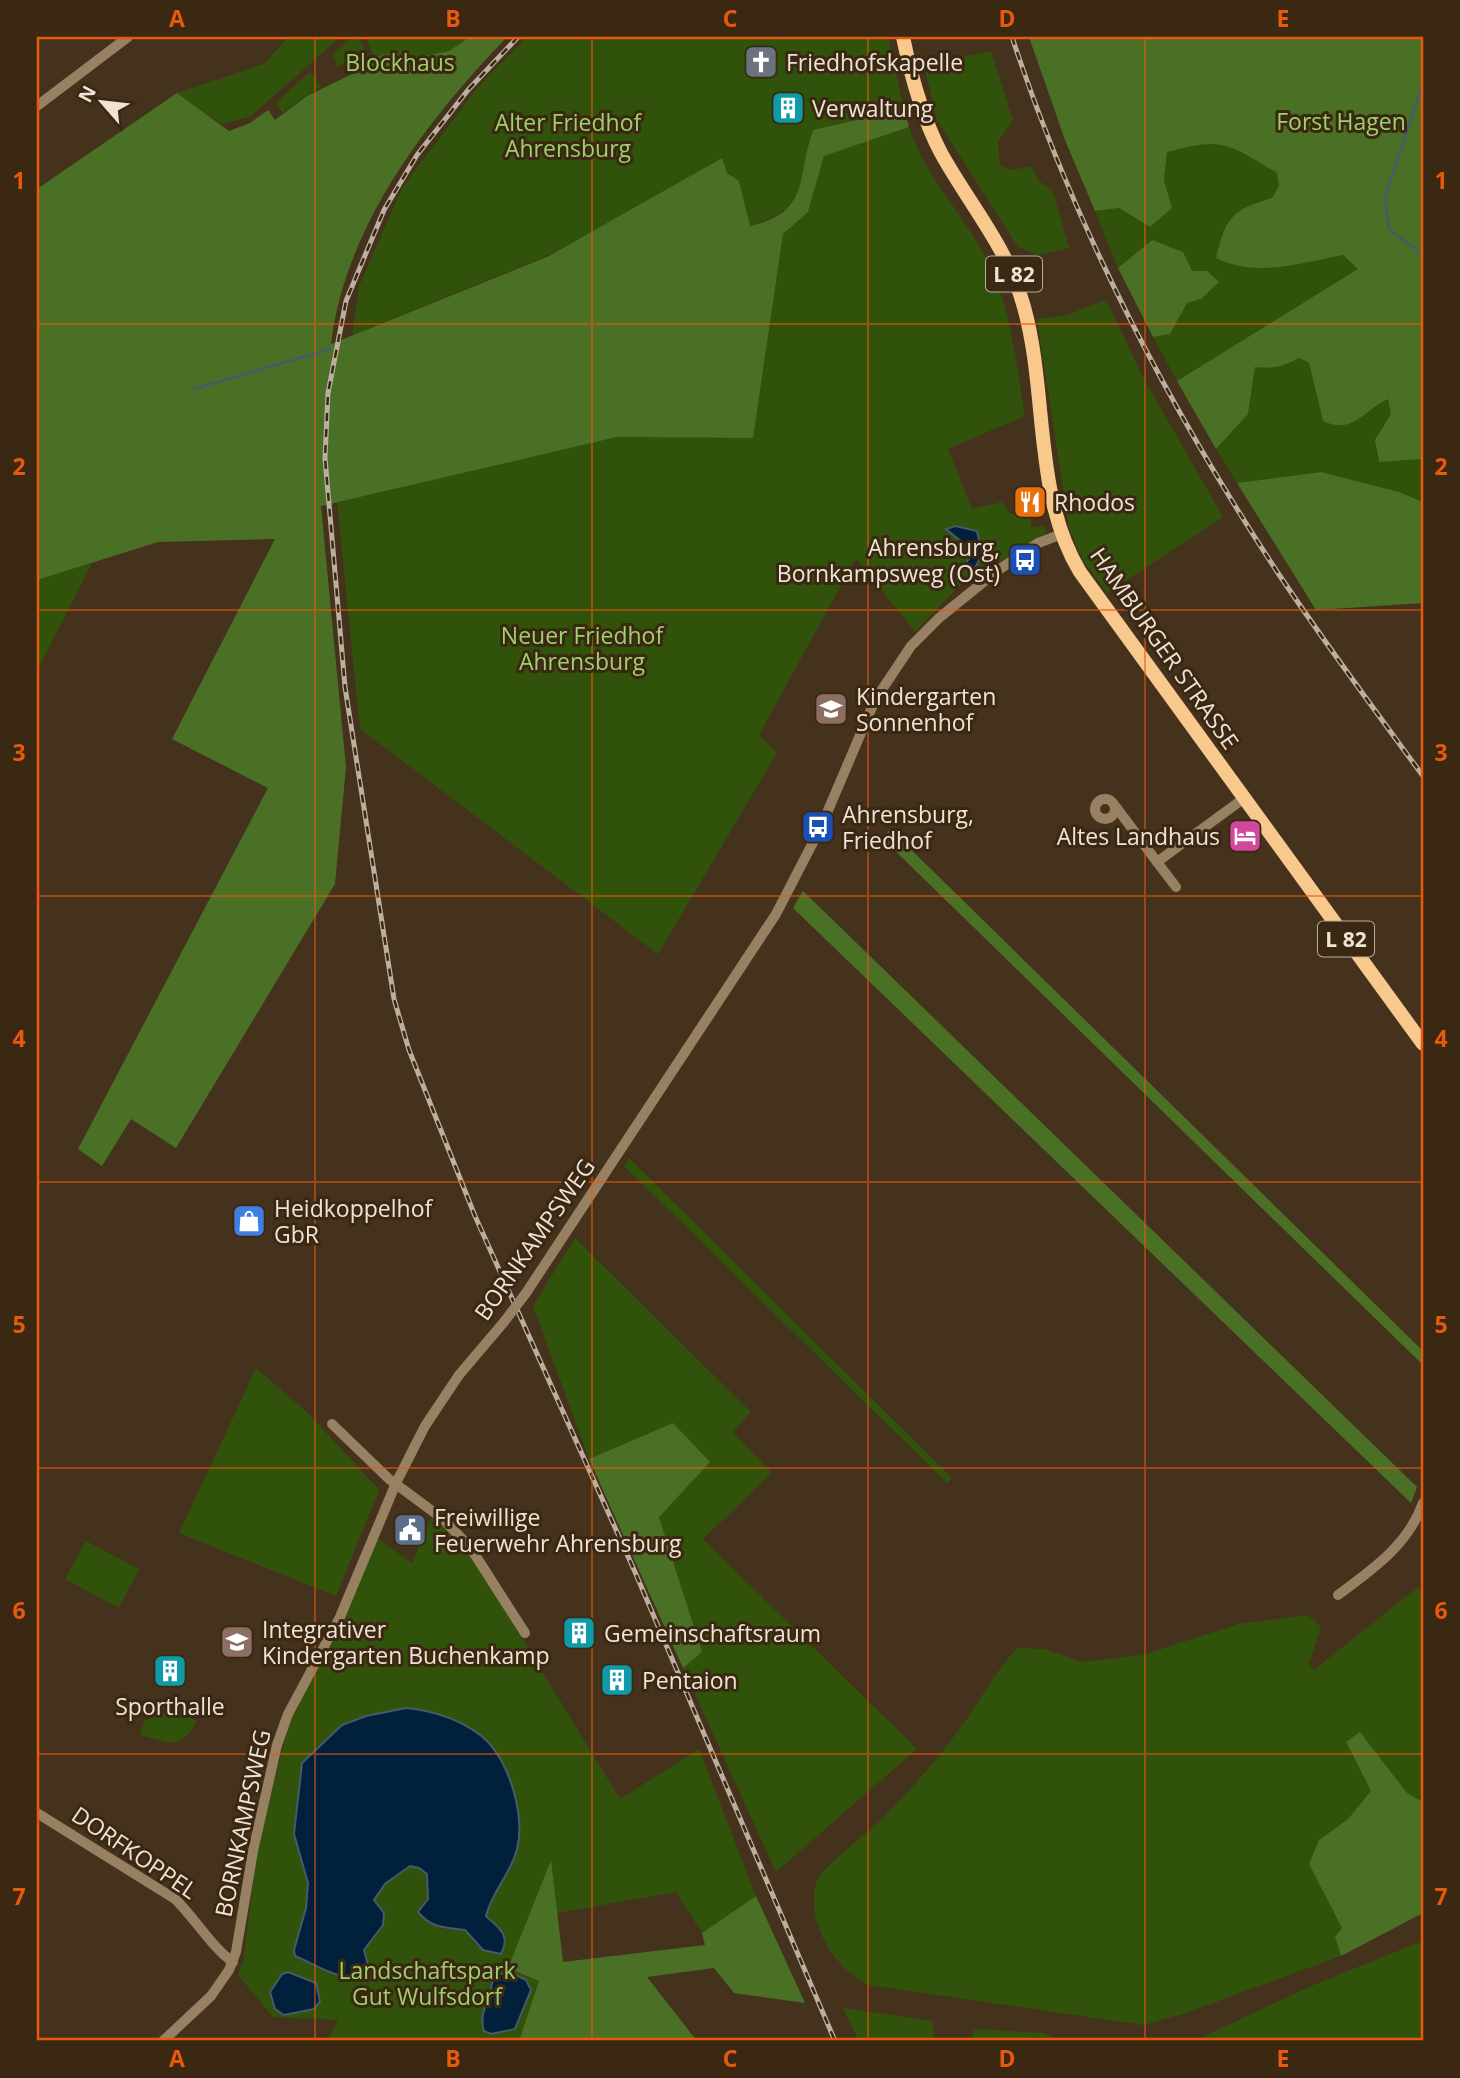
<svg xmlns="http://www.w3.org/2000/svg" width="1460" height="2078" font-family="'Open Sans',sans-serif">
<style>
.green{fill:#31520a;fill-rule:evenodd}
.forest{fill:#4a7026}
.water{fill:#00203c;stroke:#485a6a;stroke-width:2}
.lines{fill:none;stroke-linecap:round;stroke-linejoin:round}
.stream{stroke:#485a6a;stroke-width:2.5}
.minor{stroke:#988063;stroke-width:10}
.major{stroke:#f9c88d;stroke-width:14}
.rail-casing{stroke:#bdafa0;stroke-width:5}
.rail{stroke:#3b2813;stroke-width:2.5;stroke-dasharray:8;stroke-linecap:butt}
.minor-bridge{stroke:#988063;stroke-width:10}
.grid{fill:none;stroke:#e8590c;stroke-width:2;stroke-opacity:0.55}
.labels{text-anchor:middle;dominant-baseline:central;stroke-width:6;stroke-linejoin:round;paint-order:stroke}
.shield{fill:#3b2813;stroke:#b9ab9c;stroke-width:2}
.shield-label{font-size:21px;font-weight:bold;fill:#efe3d6}
.park-label{font-size:23px;fill:#9cd16e;stroke:#3b2813}
.poi-label{font-size:23px;fill:#efe3d6;stroke:#3b2813;text-anchor:start}
.street-label{font-size:23px;fill:#efe3d6;stroke:#3b2813}
.neatline{fill:none;stroke:#e8590c;stroke-width:2.5}
.grid-label{font-size:23px;text-anchor:middle;font-weight:bold;fill:#e8590c}
</style>
<rect width="100%" height="100%" fill="#45321d"/>
<g class="green">
<path d="M 288,37 L 340,37 L 250,117 L 221,124 L 177,93 L 264,64 Z"/>
<path d="M 353,37 L 360,37 L 365,52 L 337,67 L 333,53 Z"/>
<path d="M 371,37 L 500,37 L 378,74 L 368,40 Z"/>
<path d="M 527,37 L 888,37 L 904,109 L 813,130 C 795,181 813,208 749,226 L 739,181 L 727,173 L 721,158 L 604,227 L 549,255 L 352,335 L 359,286 L 402,188 L 478,87 Z"/>
<path d="M 1423,37 L 1358,270 L 1177,381 L 1153,337 L 1170,334 L 1187,303 L 1201,299 L 1192,271 L 1152,240 L 1118,268 L 1095,211 L 1119,208 L 1149,227 L 1172,208 L 1164,180 L 1167,152 L 1128,128 Z"/>
<path d="M 991,51 L 1013,120 L 998,142 L 1000,166 L 1012,170 L 1031,166 L 1039,181 L 1053,191 L 1069,248 L 1038,255 L 1018,247 L 937,120 L 924,65 Z"/>
<path d="M 310,72 L 321,86 L 282,113 L 276,103 Z"/>
<path d="M 909,127 C 925,176 961,211 985,256 C 1011,305 1016,362 1025,416 L 948,449 L 972,509 L 1002,502 L 1010,514 L 1030,512 L 1031,527 L 1045,526 L 1047,532 L 958,587 L 915,632 L 856,558 L 759,735 L 777,753 L 658,954 L 360,729 L 337,502 L 617,437 L 752,438 L 783,234 L 808,212 L 824,156 Z"/>
<path d="M 1106,300 L 1143,377 L 1223,517 L 1107,593 L 1082,559 L 1069,528 L 1037,319 L 1067,315 Z"/>
<path d="M 1299,358 L 1309,363 L 1323,421 C 1351,434 1365,411 1388,399 L 1392,414 C 1381,431 1371,441 1379,462 L 1423,459 L 1423,502 L 1399,492 L 1321,472 L 1237,483 L 1216,449 L 1248,414 L 1255,366 C 1273,370 1283,367 1299,358 Z"/>
<path d="M 92,563 L 37,671 L 37,580 Z"/>
<path d="M 629,1158 L 952,1478 L 947,1483 L 624,1166 Z"/>
<path d="M 575,1238 L 751,1412 L 733,1432 L 772,1473 L 703,1539 L 917,1749 L 776,1872 L 683,1668 L 702,1651 L 659,1517 L 673,1423 L 589,1459 L 533,1306 Z"/>
<path d="M 256,1368 L 309,1414 L 379,1490 L 336,1596 L 179,1533 Z"/>
<path d="M 433,1514 L 475,1561 L 620,1799 L 699,1749 L 756,1896 L 702,1933 L 676,1892 L 557,1913 L 550,1862 L 508,1968 L 539,1981 L 519,2041 L 338,2041 L 329,2038 L 338,2020 L 273,2017 L 238,1975 L 243,1962 L 257,1851 L 291,1715 L 339,1632 L 377,1538 L 412,1563 ZM 406,1708 L 508,1779 L 519,1819 L 517,1849 L 512,1867 L 489,1902 L 475,1945 L 465,1930 L 442,1929 L 421,1904 L 428,1899 L 427,1874 L 419,1868 L 410,1866 L 385,1884 L 374,1900 L 384,1913 L 383,1925 L 364,1950 L 368,1963 L 294,1950 L 306,1908 L 308,1883 L 294,1834 L 302,1763 L 342,1725 L 366,1716 ZM 500,1974 L 511,1976 L 527,2001 L 524,2011 L 488,2001 L 493,1995 C 489,1985 493,1980 500,1974 Z"/>
<path d="M 86,1541 L 139,1569 L 119,1608 L 65,1579 Z"/>
<path d="M 1418,1587 L 1423,1593 L 1423,1802 L 1407,1794 L 1360,1732 L 1346,1743 L 1371,1791 L 1348,1819 L 1319,1840 L 1309,1864 L 1342,1928 L 1335,1937 L 1341,1956 L 1186,2013 L 1143,2025 L 868,1985 C 834,1967 806,1924 816,1883 C 819,1869 872,1830 885,1816 C 911,1789 936,1761 958,1731 C 979,1703 994,1673 1017,1648 L 1046,1649 L 1080,1662 L 1100,1660 L 1143,1655 L 1238,1624 L 1308,1615 L 1321,1627 L 1309,1664 L 1314,1670 Z"/>
<path d="M 176,1709 L 197,1721 C 178,1753 171,1742 140,1735 L 144,1721 Z"/>
<path d="M 1423,1941 L 1423,2041 L 1194,2041 L 1311,1986 Z"/>
<path d="M 843,2008 L 933,2021 L 933,2041 L 859,2041 Z"/>
<path d="M 973,2029 L 1043,2033 L 1060,2041 L 972,2041 Z"/>
</g>
<g class="forest">
<path d="M 470,37 L 507,37 C 427,120 345,226 331,344 L 549,256 L 722,158 L 727,173 L 739,181 L 750,226 C 811,212 796,178 813,130 L 904,109 L 909,127 L 824,156 L 808,212 L 783,234 L 753,438 L 617,437 L 321,506 L 346,767 L 335,884 L 176,1148 L 131,1119 L 102,1166 L 78,1149 L 268,788 L 172,739 L 275,539 L 158,542 L 37,580 L 37,189 L 177,93 L 229,131 L 250,123 L 268,110 L 275,120 L 307,96 L 354,73 L 373,57 L 395,53 L 411,59 L 449,51 Z"/>
<path d="M 1029,37 L 1423,37 L 1423,459 L 1379,462 L 1375,440 L 1391,414 L 1388,399 C 1363,411 1353,435 1323,421 L 1309,363 L 1299,358 C 1283,367 1273,369 1255,367 L 1248,414 L 1216,449 L 1177,381 L 1358,269 L 1343,255 C 1301,263 1257,278 1216,258 C 1226,217 1232,210 1272,198 L 1279,186 L 1277,173 C 1229,144 1223,136 1167,152 L 1164,180 L 1172,208 L 1150,227 L 1119,208 L 1095,211 L 1065,140 Z"/>
<path d="M 1152,240 L 1183,252 L 1192,271 L 1207,271 L 1219,282 L 1201,299 L 1187,303 L 1170,334 L 1153,337 L 1118,268 Z"/>
<path d="M 1321,472 L 1399,492 L 1423,502 L 1423,603 L 1316,610 L 1237,483 Z"/>
<path d="M 890,829 L 1423,1351 L 1423,1365 L 883,839 Z"/>
<path d="M 803,891 L 1417,1487 L 1411,1503 L 793,908 Z"/>
<path d="M 673,1423 L 710,1462 L 659,1517 L 702,1652 L 683,1668 L 589,1459 Z"/>
<path d="M 1360,1732 L 1407,1793 L 1423,1802 L 1423,1913 L 1341,1956 L 1335,1937 L 1342,1928 L 1309,1864 L 1319,1840 L 1348,1819 L 1371,1791 L 1346,1742 Z"/>
<path d="M 551,1860 L 563,1962 L 705,1945 L 702,1933 L 756,1896 L 805,2003 L 734,1993 L 714,1968 L 647,1977 L 697,2041 L 519,2041 L 539,1981 L 508,1968 Z"/>
</g>
<g class="water">
<path d="M 955,526 L 977,531 L 982,554 L 975,568 L 968,569 L 966,563 L 971,556 L 968,547 L 946,529 Z"/>
<path d="M 406,1708 C 433,1710 469,1722 489,1743 C 511,1768 525,1817 517,1849 C 511,1874 492,1891 486,1916 C 499,1928 511,1935 501,1954 L 483,1950 L 465,1930 C 445,1927 432,1929 418,1912 L 428,1899 L 427,1874 L 419,1868 L 410,1866 L 385,1884 L 374,1900 L 384,1913 L 383,1925 L 364,1950 L 369,1969 C 352,1990 315,1964 295,1956 L 294,1950 L 306,1908 L 308,1883 L 294,1834 L 302,1763 L 342,1725 L 366,1716 Z"/>
<path d="M 288,1972 L 316,1983 L 320,2001 L 314,2009 L 284,2015 L 275,2009 L 270,1992 L 282,1974 Z"/>
<path d="M 500,1974 L 514,1974 L 526,1980 L 531,1990 L 515,2029 L 491,2034 L 484,2031 C 480,2018 484,2004 493,1995 C 489,1985 492,1980 500,1974 Z"/>
</g>
<g class="lines">
<g class="stream">
<path d="M 1423,83 L 1385,197 L 1389,229 L 1423,255"/>
<path d="M 194,389 L 330,349"/>
</g>
<g class="minor">
<path d="M 37,106 L 128,37"/>
<circle cx="1105" cy="809" r="10"/>
<path d="M 1116,807 L 1157,862 L 1243,799"/>
<path d="M 1157,862 L 1176,887"/>
<path d="M 526,1293 L 776,914 L 821,827 L 875,700 L 911,646 L 939,618 L 997,571 L 1038,543 L 1062,534"/>
<path d="M 332,1424 L 389,1479 L 443,1519 L 470,1547 L 525,1633"/>
<path d="M 1338,1595 C 1373,1569 1408,1545 1423,1503"/>
<path d="M 37,1813 L 175,1899 C 193,1916 214,1950 233,1962"/>
<path d="M 163,2041 L 211,1996 L 229,1970 L 236,1952 L 253,1851 L 277,1745 L 288,1714 L 340,1617 L 396,1483 L 425,1426 L 459,1375 L 504,1322"/>
</g>
<path class="major" d="M 903,37 C 911,76 922,117 941,153 C 971,207 1007,246 1024,307 C 1048,393 1033,494 1080,572 L 1423,1044"/>
<defs>
<g id="rail">
<path d="M 518,37 L 468,90 L 417,155 L 384,210 L 346,301 L 328,393 L 325,458 L 345,687 L 394,999 L 409,1050 L 475,1216 L 635,1572 L 835,2041"/>
<path d="M 1012,37 C 1074,226 1168,406 1278,573 C 1324,642 1374,709 1423,776"/>
</g>
</defs>
<use href="#rail" class="rail-casing"/>
<use href="#rail" class="rail"/>
<path class="minor-bridge" d="M 504,1322 L 526,1293"/>
</g>
<path class="grid" d="M 315,37 L 315,2041M 592,37 L 592,2041M 868,37 L 868,2041M 1145,37 L 1145,2041M 37,324 L 1423,324M 37,610 L 1423,610M 37,896 L 1423,896M 37,1182 L 1423,1182M 37,1468 L 1423,1468M 37,1754 L 1423,1754"/>
<defs>
<symbol id="church-square" viewBox="-11 -11 22 22"><rect x="-9" y="-9" width="18" height="18" rx="4" fill="#6b7280" stroke="#3b2813"/><path d="M-1.2-6h2.4v3.5h3.3v2.4h-3.3V6h-2.4V-.1h-3.3v-2.4h3.3Z" fill="#fff"/></symbol>
<symbol id="building-square" viewBox="-11 -11 22 22"><rect x="-9" y="-9" width="18" height="18" rx="4" fill="#0f9aa8" stroke="#3b2813"/><path d="M-4-6H4V6H1V3H-1V6H-4ZM-2.5-4.3h1.7v1.8h-1.7ZM.8-4.3h1.7v1.8H.8ZM-2.5-1h1.7V.8h-1.7ZM.8-1h1.7V.8H.8Z" fill="#fff"/></symbol>
<symbol id="restaurant-square" viewBox="-11 -11 22 22"><rect x="-9" y="-9" width="18" height="18" rx="4" fill="#e8710a" stroke="#3b2813"/><path d="M-5-6h1v4h1v-4h1v4h1v-4h1v5L-1.5 .5V6h-2V.5L-5-1ZM5-6V6H3V1.5H1.5Q1.5-4 5-6Z" fill="#fff"/></symbol>
<symbol id="bus-square" viewBox="-11 -11 22 22"><rect x="-9" y="-9" width="18" height="18" rx="4" fill="#1a4fb4" stroke="#3b2813"/><path d="M-5-6H5V4H4V6H2V4H-2V6H-4V4H-5ZM-3.5-4V0h7V-4ZM-3.5 1.2v1.5H-2V1.2ZM2 1.2v1.5H3.5V1.2Z" fill="#fff"/></symbol>
<symbol id="school-square" viewBox="-11 -11 22 22"><rect x="-9" y="-9" width="18" height="18" rx="4" fill="#8d6e63" stroke="#3b2813"/><path d="M0-5L7-2L0 1L-7-2ZM-4 1L0 2.5L4 1V4Q0 6-4 4Z" fill="#fff"/></symbol>
<symbol id="hotel-square" viewBox="-11 -11 22 22"><rect x="-9" y="-9" width="18" height="18" rx="4" fill="#d1479c" stroke="#3b2813"/><path d="M-6-4.5h1.5V1H6V5H4.5V3h-9V5H-6ZM-4 0a1.8 1.8 0 1 1 3.6 0ZM.5 0V-2.5h3Q6-2.5 6 0Z" fill="#fff"/></symbol>
<symbol id="shop-square" viewBox="-11 -11 22 22"><rect x="-9" y="-9" width="18" height="18" rx="4" fill="#3f7fe0" stroke="#3b2813"/><path d="M-5-2.5h2.3a2.7 3.5 0 0 1 5.4 0H5L5.5 6h-11ZM-1.5-2.5h3a1.5 2.3 0 0 0-3 0Z" fill="#fff"/></symbol>
<symbol id="civic-square" viewBox="-11 -11 22 22"><rect x="-9" y="-9" width="18" height="18" rx="4" fill="#5c6f8a" stroke="#3b2813"/><path d="M-.6-6.5H3V-4.5H.6V-3L4-1V1h2V6H-6V1h2V-1L-.6-3ZM-1.2 2.5V6h2.4V2.5Z" fill="#fff"/></symbol>
</defs>
<g fill-rule="evenodd">
<use href="#church-square" x="742" y="43" width="38" height="38"/>
<use href="#building-square" x="769" y="89" width="38" height="38"/>
<use href="#restaurant-square" x="1011" y="483" width="38" height="38"/>
<use href="#bus-square" x="1006" y="541" width="38" height="38"/>
<use href="#school-square" x="812" y="690" width="38" height="38"/>
<use href="#bus-square" x="799" y="808" width="38" height="38"/>
<use href="#hotel-square" x="1226" y="817" width="38" height="38"/>
<use href="#shop-square" x="230" y="1202" width="38" height="38"/>
<use href="#civic-square" x="391" y="1511" width="38" height="38"/>
<use href="#building-square" x="560" y="1614" width="38" height="38"/>
<use href="#school-square" x="218" y="1623" width="38" height="38"/>
<use href="#building-square" x="151" y="1652" width="38" height="38"/>
<use href="#building-square" x="598" y="1661" width="38" height="38"/>
</g>
<g class="labels">
<g class="shield">
<rect x="986" y="256.5" width="56" height="35" rx="5"/>
<rect x="1318" y="921.5" width="56" height="35" rx="5"/>
</g>
<g class="shield-label">
<text x="1014" y="274">L 82</text>
<text x="1346" y="939">L 82</text>
</g>
<g class="park-label">
<text x="400" y="62">Blockhaus</text>
<text x="1341" y="121">Forst Hagen</text>
<text x="568" y="122">Alter Friedhof<tspan x="568" dy="26">Ahrensburg</tspan></text>
<text x="582" y="635">Neuer Friedhof<tspan x="582" dy="26">Ahrensburg</tspan></text>
<text x="427" y="1970">Landschaftspark<tspan x="427" dy="26">Gut Wulfsdorf</tspan></text>
</g>
<g class="poi-label">
<text x="786" y="62">Friedhofskapelle</text>
<text x="812" y="108">Verwaltung</text>
<text x="1054" y="502">Rhodos</text>
<text x="1000" y="547" text-anchor="end">Ahrensburg,<tspan x="1000" dy="26">Bornkampsweg (Ost)</tspan></text>
<text x="856" y="696">Kindergarten<tspan x="856" dy="26">Sonnenhof</tspan></text>
<text x="842" y="814">Ahrensburg,<tspan x="842" dy="26">Friedhof</tspan></text>
<text x="1220" y="836" text-anchor="end">Altes Landhaus</text>
<text x="274" y="1208">Heidkoppelhof<tspan x="274" dy="26">GbR</tspan></text>
<text x="434" y="1517">Freiwillige<tspan x="434" dy="26">Feuerwehr Ahrensburg</tspan></text>
<text x="262" y="1629">Integrativer<tspan x="262" dy="26">Kindergarten Buchenkamp</tspan></text>
<text x="604" y="1633">Gemeinschaftsraum</text>
<text x="642" y="1680">Pentaion</text>
<text x="170" y="1706" text-anchor="middle">Sporthalle</text>
</g>
<g class="street-label">
<text transform="translate(1165 648) rotate(55)">HAMBURGER STRASSE</text>
<text transform="translate(534 1239) rotate(-55)">BORNKAMPSWEG</text>
<text transform="translate(242 1823) rotate(-78)">BORNKAMPSWEG</text>
<text transform="translate(135 1852) rotate(34)">DORFKOPPEL</text>
</g>
</g>
<rect width="1460" height="2078" fill="none" stroke="#3b2813" stroke-width="77"/>
<g transform="translate(102 102) rotate(298)" stroke="#3b2813" stroke-width="5" paint-order="stroke">
<path d="M0-5L12 26L0 18L-12 26Z" fill="#efe3d6"/>
<text y="-10" font-size="19" font-weight="bold" text-anchor="middle" fill="#efe3d6">N</text>
</g>
<rect x="38" y="38" width="1384" height="2001" class="neatline"/>
<g class="grid-label">
<text x="177" y="27">A</text>
<text x="453" y="27">B</text>
<text x="730" y="27">C</text>
<text x="1007" y="27">D</text>
<text x="1283" y="27">E</text>
<text x="19" y="189">1</text>
<text x="1441" y="189">1</text>
<text x="19" y="475">2</text>
<text x="1441" y="475">2</text>
<text x="19" y="761">3</text>
<text x="1441" y="761">3</text>
<text x="19" y="1047">4</text>
<text x="1441" y="1047">4</text>
<text x="19" y="1333">5</text>
<text x="1441" y="1333">5</text>
<text x="19" y="1619">6</text>
<text x="1441" y="1619">6</text>
<text x="19" y="1905">7</text>
<text x="1441" y="1905">7</text>
<text x="177" y="2067">A</text>
<text x="453" y="2067">B</text>
<text x="730" y="2067">C</text>
<text x="1007" y="2067">D</text>
<text x="1283" y="2067">E</text>
</g>
</svg>
